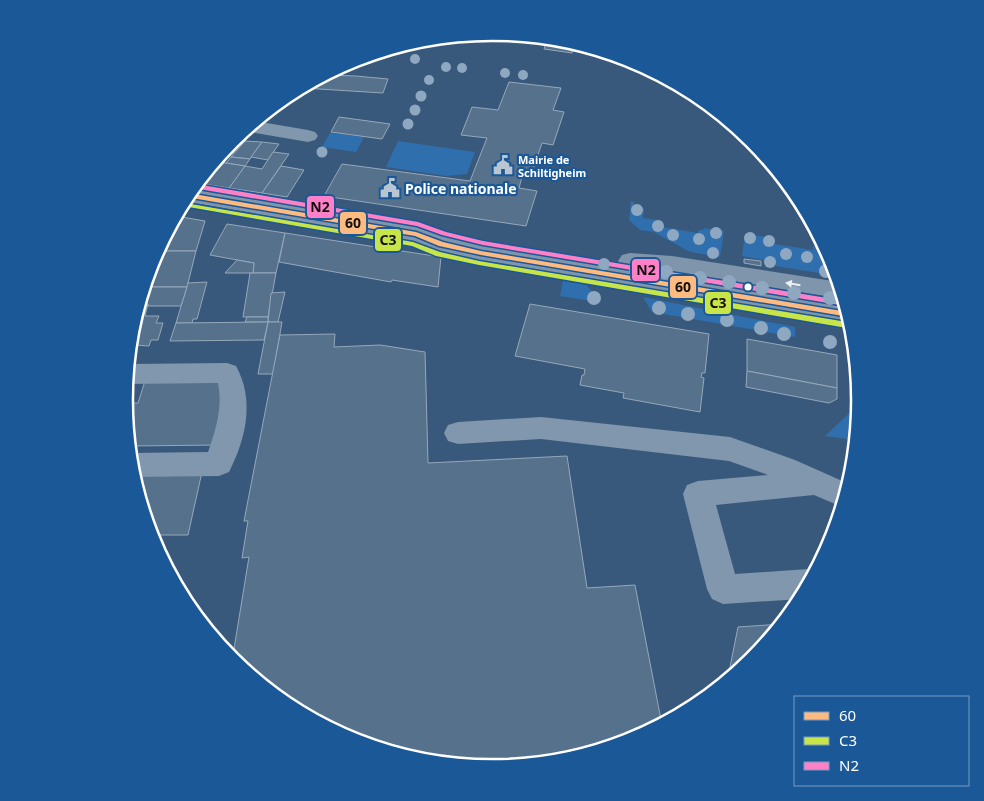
<svg xmlns="http://www.w3.org/2000/svg" width="984" height="801" font-family="'Noto Sans',sans-serif">
<style>
.green{fill:#2f6fad}
.building{fill:#56718c;stroke:#96a8bb}
.lines{fill:none;stroke-linecap:round;stroke-linejoin:round}
.minor{fill:#8197ad;fill-rule:evenodd}
.major{fill:#7f95ab;fill-rule:evenodd}
.bus-1-casing{stroke:#1b5898;stroke-width:3}
.bus-2-casing{stroke:#1b5898;stroke-width:3}
.bus-3-casing{stroke:#1b5898;stroke-width:3}
.bus-1{fill:#ffba80;fill-rule:evenodd}
.bus-2{fill:#c7e448;fill-rule:evenodd}
.bus-3{fill:#ff80c7;fill-rule:evenodd}
.tree{fill:#8fa8c1}
.oneway{fill:#eceff2}
.bus-dot{fill:#fff;stroke:#1b5898;stroke-width:2}
.labels{text-anchor:middle;dominant-baseline:central;stroke-width:4.5;stroke-linejoin:round;paint-order:stroke}
.far-poi-label{font-size:11px;font-weight:bold;fill:#fff;stroke:#1b5898;text-anchor:start}
.poi-label{font-size:14px;font-weight:bold;fill:#fff;stroke:#1b5898;text-anchor:start}
.rim{fill:none;stroke:#fff;stroke-width:2.5}
.line-badge{stroke:#1b5898;stroke-width:2}
.pale-badge-label{font-size:14px;text-anchor:middle;font-weight:bold;fill:#111}
</style>
<rect width="100%" height="100%" fill="#38597b"/>
<g class="green">
<path d="M 330,133 L 364,137 L 356,152 L 322,147 Z"/>
<path d="M 398,141 L 475,152 L 467,174 L 446,176 L 386,167 Z"/>
<path d="M 631,201 L 634,202 L 634,207 L 644,208 L 643,218 L 663,221 L 662,227 L 698,233 L 699,230 L 703,230 L 704,228 L 724,231 L 720,257 L 690,252 L 654,232 L 640,230 L 629,220 Z"/>
<path d="M 745,234 L 774,238 L 774,244 L 813,250 L 813,246 L 819,247 L 820,244 L 824,244 L 832,260 L 837,276 L 764,264 L 763,260 L 742,256 Z"/>
<path d="M 563,281 L 586,285 L 600,300 L 597,302 L 560,296 Z"/>
<path d="M 643,297 L 795,327 L 795,337 L 652,312 Z"/>
<path d="M 860,403 L 856,440 L 825,436 Z"/>
</g>
<g class="building">
<path d="M 548,38 L 575,43 L 572,53 L 544,49 Z"/>
<path d="M 325,75 L 356,76 L 388,79 L 383,93 L 303,88 Z"/>
<path d="M 509,82 L 561,88 L 553,110 L 564,112 L 553,145 L 542,143 L 531,175 L 523,173 L 519,188 L 537,191 L 526,226 L 324,196 L 342,164 L 470,181 L 487,138 L 461,135 L 472,107 L 498,110 Z"/>
<path d="M 339,117 L 390,124 L 382,139 L 331,132 Z"/>
<path d="M 245,141 L 262,142 L 250,159 L 231,157 Z"/>
<path d="M 262,142 L 279,144 L 268,160 L 251,157 Z"/>
<path d="M 273,152 L 289,154 L 262,193 L 229,188 L 245,166 L 262,169 Z"/>
<path d="M 231,157 L 250,159 L 245,166 L 226,163 Z"/>
<path d="M 214,162 L 226,163 L 245,166 L 229,188 L 197,183 Z"/>
<path d="M 281,166 L 304,170 L 287,197 L 262,193 Z"/>
<path d="M 176,216 L 205,221 L 196,251 L 159,251 Z"/>
<path d="M 227,224 L 285,233 L 276,273 L 253,273 L 254,263 L 210,255 Z"/>
<path d="M 285,233 L 441,257 L 438,287 L 392,280 L 391,282 L 279,262 Z"/>
<path d="M 159,251 L 196,251 L 187,287 L 145,287 Z"/>
<path d="M 744,259 L 761,261 L 761,266 L 744,263 Z"/>
<path d="M 237,260 L 254,263 L 253,273 L 225,273 Z"/>
<path d="M 250,273 L 276,273 L 268,317 L 243,317 Z"/>
<path d="M 207,282 L 197,319 L 193,319 L 192,323 L 176,323 L 188,283 Z"/>
<path d="M 144,287 L 187,287 L 181,306 L 148,306 L 148,304 L 139,304 Z"/>
<path d="M 285,292 L 278,322 L 268,322 L 271,293 Z"/>
<path d="M 674,293 L 692,295 L 691,300 L 673,297 Z"/>
<path d="M 139,304 L 148,304 L 145,316 L 159,316 L 156,323 L 163,323 L 158,340 L 151,340 L 149,346 L 135,345 L 131,359 L 128,359 L 131,328 Z"/>
<path d="M 530,304 L 709,334 L 705,373 L 702,373 L 701,377 L 704,378 L 700,412 L 623,398 L 624,393 L 580,385 L 582,375 L 584,375 L 585,369 L 515,356 Z"/>
<path d="M 247,317 L 268,317 L 268,322 L 245,322 Z"/>
<path d="M 268,322 L 282,322 L 273,374 L 258,374 Z"/>
<path d="M 268,322 L 264,340 L 170,341 L 176,323 Z"/>
<path d="M 335,334 L 334,347 L 380,345 L 425,352 L 428,463 L 567,456 L 587,588 L 635,585 L 662,725 L 633,741 L 564,761 L 492,768 L 420,761 L 351,740 L 287,706 L 232,661 L 249,557 L 242,558 L 248,521 L 244,521 L 280,335 Z"/>
<path d="M 747,339 L 837,355 L 837,388 L 747,371 Z"/>
<path d="M 747,371 L 837,388 L 837,399 L 829,403 L 746,387 Z"/>
<path d="M 224,380 L 220,445 L 129,446 L 128,438 L 130,427 L 127,427 L 124,400 L 125,390 L 127,390 L 124,398 L 133,398 L 131,403 L 138,403 L 145,381 Z"/>
<path d="M 131,472 L 202,472 L 188,535 L 150,535 Z"/>
<path d="M 782,624 L 752,661 L 727,682 L 738,627 Z"/>
</g>
<g class="lines">
<g class="minor">
<path d="M 255,121 L 308,130 L 315,132 L 318,136 L 315,140 L 308,142 L 243,131 Z"/>
<path d="M 227,363 L 236,366 C 255,400 246,439 229,472 L 219,476 L 133,477 L 130,453 L 208,452 C 216,429 223,407 218,383 L 126,384 L 128,364 Z"/>
<path d="M 541,417 L 730,437 L 795,460 L 849,484 L 842,507 L 814,495 L 716,505 L 735,574 L 809,569 L 816,572 L 801,599 L 723,604 L 712,599 L 707,589 L 683,494 L 687,485 L 698,481 L 768,475 L 729,461 L 541,439 L 458,444 L 448,441 L 444,433 L 448,425 L 458,422 Z"/>
</g>
<g class="major">
<path d="M 192,189 L 416,226 L 447,237 L 481,245 L 846,305 L 851,323 L 481,261 L 433,250 L 411,241 L 183,201 Z"/>
<path d="M 630,253 L 672,256 L 839,282 L 844,299 L 672,272 L 622,267 L 618,261 L 622,255 Z"/>
</g>
<defs>
<path id="bus-1" d="M 188,193 L 416,232 L 443,242 L 481,251 L 848,312 L 849,317 L 481,255 L 439,246 L 415,236 L 186,197 Z"/>
<path id="bus-2" d="M 185,203 L 413,242 L 440,252 L 479,261 L 847,322 L 850,325 L 847,328 L 479,265 L 436,256 L 412,246 L 183,206 L 182,205 Z"/>
<path id="bus-3" d="M 196,184 L 418,222 L 446,232 L 483,241 L 845,301 L 846,306 L 483,245 L 442,235 L 417,226 L 193,188 Z"/>
</defs>
<use href="#bus-1" class="bus-1-casing"/>
<use href="#bus-2" class="bus-2-casing"/>
<use href="#bus-3" class="bus-3-casing"/>
<use href="#bus-1" class="bus-1"/>
<use href="#bus-2" class="bus-2"/>
<use href="#bus-3" class="bus-3"/>
</g>
<g class="tree">
<circle cx="415" cy="59" r="5"/>
<circle cx="446" cy="67" r="5"/>
<circle cx="462" cy="68" r="5"/>
<circle cx="505" cy="73" r="5"/>
<circle cx="523" cy="75" r="5"/>
<circle cx="429" cy="80" r="5"/>
<circle cx="421" cy="96" r="5.5"/>
<circle cx="415" cy="110" r="5.5"/>
<circle cx="408" cy="124" r="5.5"/>
<circle cx="322" cy="152" r="5.5"/>
<circle cx="637" cy="210" r="6"/>
<circle cx="658" cy="226" r="6"/>
<circle cx="716" cy="233" r="6"/>
<circle cx="673" cy="235" r="6"/>
<circle cx="750" cy="238" r="6"/>
<circle cx="699" cy="239" r="6"/>
<circle cx="769" cy="241" r="6"/>
<circle cx="713" cy="253" r="6"/>
<circle cx="786" cy="254" r="6"/>
<circle cx="807" cy="257" r="6"/>
<circle cx="770" cy="262" r="6"/>
<circle cx="604" cy="264" r="6"/>
<circle cx="636" cy="269" r="7"/>
<circle cx="826" cy="271" r="7"/>
<circle cx="666" cy="272" r="7"/>
<circle cx="700" cy="278" r="7"/>
<circle cx="729" cy="282" r="7"/>
<circle cx="762" cy="288" r="7"/>
<circle cx="794" cy="293" r="7"/>
<circle cx="594" cy="298" r="7"/>
<circle cx="830" cy="298" r="7"/>
<circle cx="659" cy="308" r="7"/>
<circle cx="688" cy="314" r="7"/>
<circle cx="727" cy="320" r="7"/>
<circle cx="761" cy="328" r="7"/>
<circle cx="784" cy="334" r="7"/>
<circle cx="830" cy="342" r="7"/>
</g>
<defs><path id="oneway-solid" d="M-6-.8H1V-3.2L6.5 0L1 3.2V.8H-6Z" transform="scale(1.25)"/></defs>
<use class="oneway" href="#oneway-solid" transform="translate(793 284) rotate(-171)"/>
<defs>
<symbol id="civic-bare" viewBox="-9 -9 18 18"><path d="M-.6-6.5H3V-4.5H.6V-3L4-1V1h2V6H-6V1h2V-1L-.6-3ZM-1.2 2.5V6h2.4V2.5Z" fill="#b9c5d1" stroke="#1b5898" stroke-width="2.5" paint-order="stroke"/></symbol>
</defs>
<g fill-rule="evenodd">
<use href="#civic-bare" x="489" y="151" width="28" height="28"/>
<use href="#civic-bare" x="376" y="174" width="28" height="28"/>
</g>
<circle class="bus-dot" cx="748" cy="287" r="4.5"/>
<g class="labels">
<g class="far-poi-label">
<text x="518" y="159">Mairie de<tspan x="518" dy="13">Schiltigheim</tspan></text>
</g>
<g class="poi-label">
<text x="405" y="188">Police nationale</text>
</g>
</g>
<path d="M0 0H984V801H0ZM133 400a359 359 0 1 1 718 0a359 359 0 1 1-718 0Z" fill="#1b5898" fill-rule="evenodd"/>
<path class="rim" d="M133 400a359 359 0 1 1 718 0a359 359 0 1 1-718 0Z"/>
<g class="line-badge">
<rect x="306" y="195" width="29" height="24" rx="5" fill="#ff80c7"/>
<rect x="339" y="211" width="28" height="24" rx="5" fill="#ffba80"/>
<rect x="374" y="228" width="28" height="24" rx="5" fill="#c7e448"/>
<rect x="631" y="258" width="29" height="24" rx="5" fill="#ff80c7"/>
<rect x="669" y="275" width="28" height="24" rx="5" fill="#ffba80"/>
<rect x="704" y="291" width="28" height="24" rx="5" fill="#c7e448"/>
</g>
<g class="pale-badge-label">
<text x="320" y="212">N2</text>
<text x="353" y="228">60</text>
<text x="388" y="245">C3</text>
<text x="646" y="275">N2</text>
<text x="683" y="292">60</text>
<text x="718" y="308">C3</text>
</g>
<rect x="794" y="696" width="175" height="90" fill="#1b5898" stroke="#769bc1"/>
<rect x="804" y="712" width="25" height="8" fill="#ffba80" stroke="#769bc1"/>
<text x="839" y="721" font-size="15" fill="#ffffff">60</text>
<rect x="804" y="737" width="25" height="8" fill="#c7e448" stroke="#769bc1"/>
<text x="839" y="746" font-size="15" fill="#ffffff">C3</text>
<rect x="804" y="762" width="25" height="8" fill="#ff80c7" stroke="#769bc1"/>
<text x="839" y="771" font-size="15" fill="#ffffff">N2</text>
</svg>
